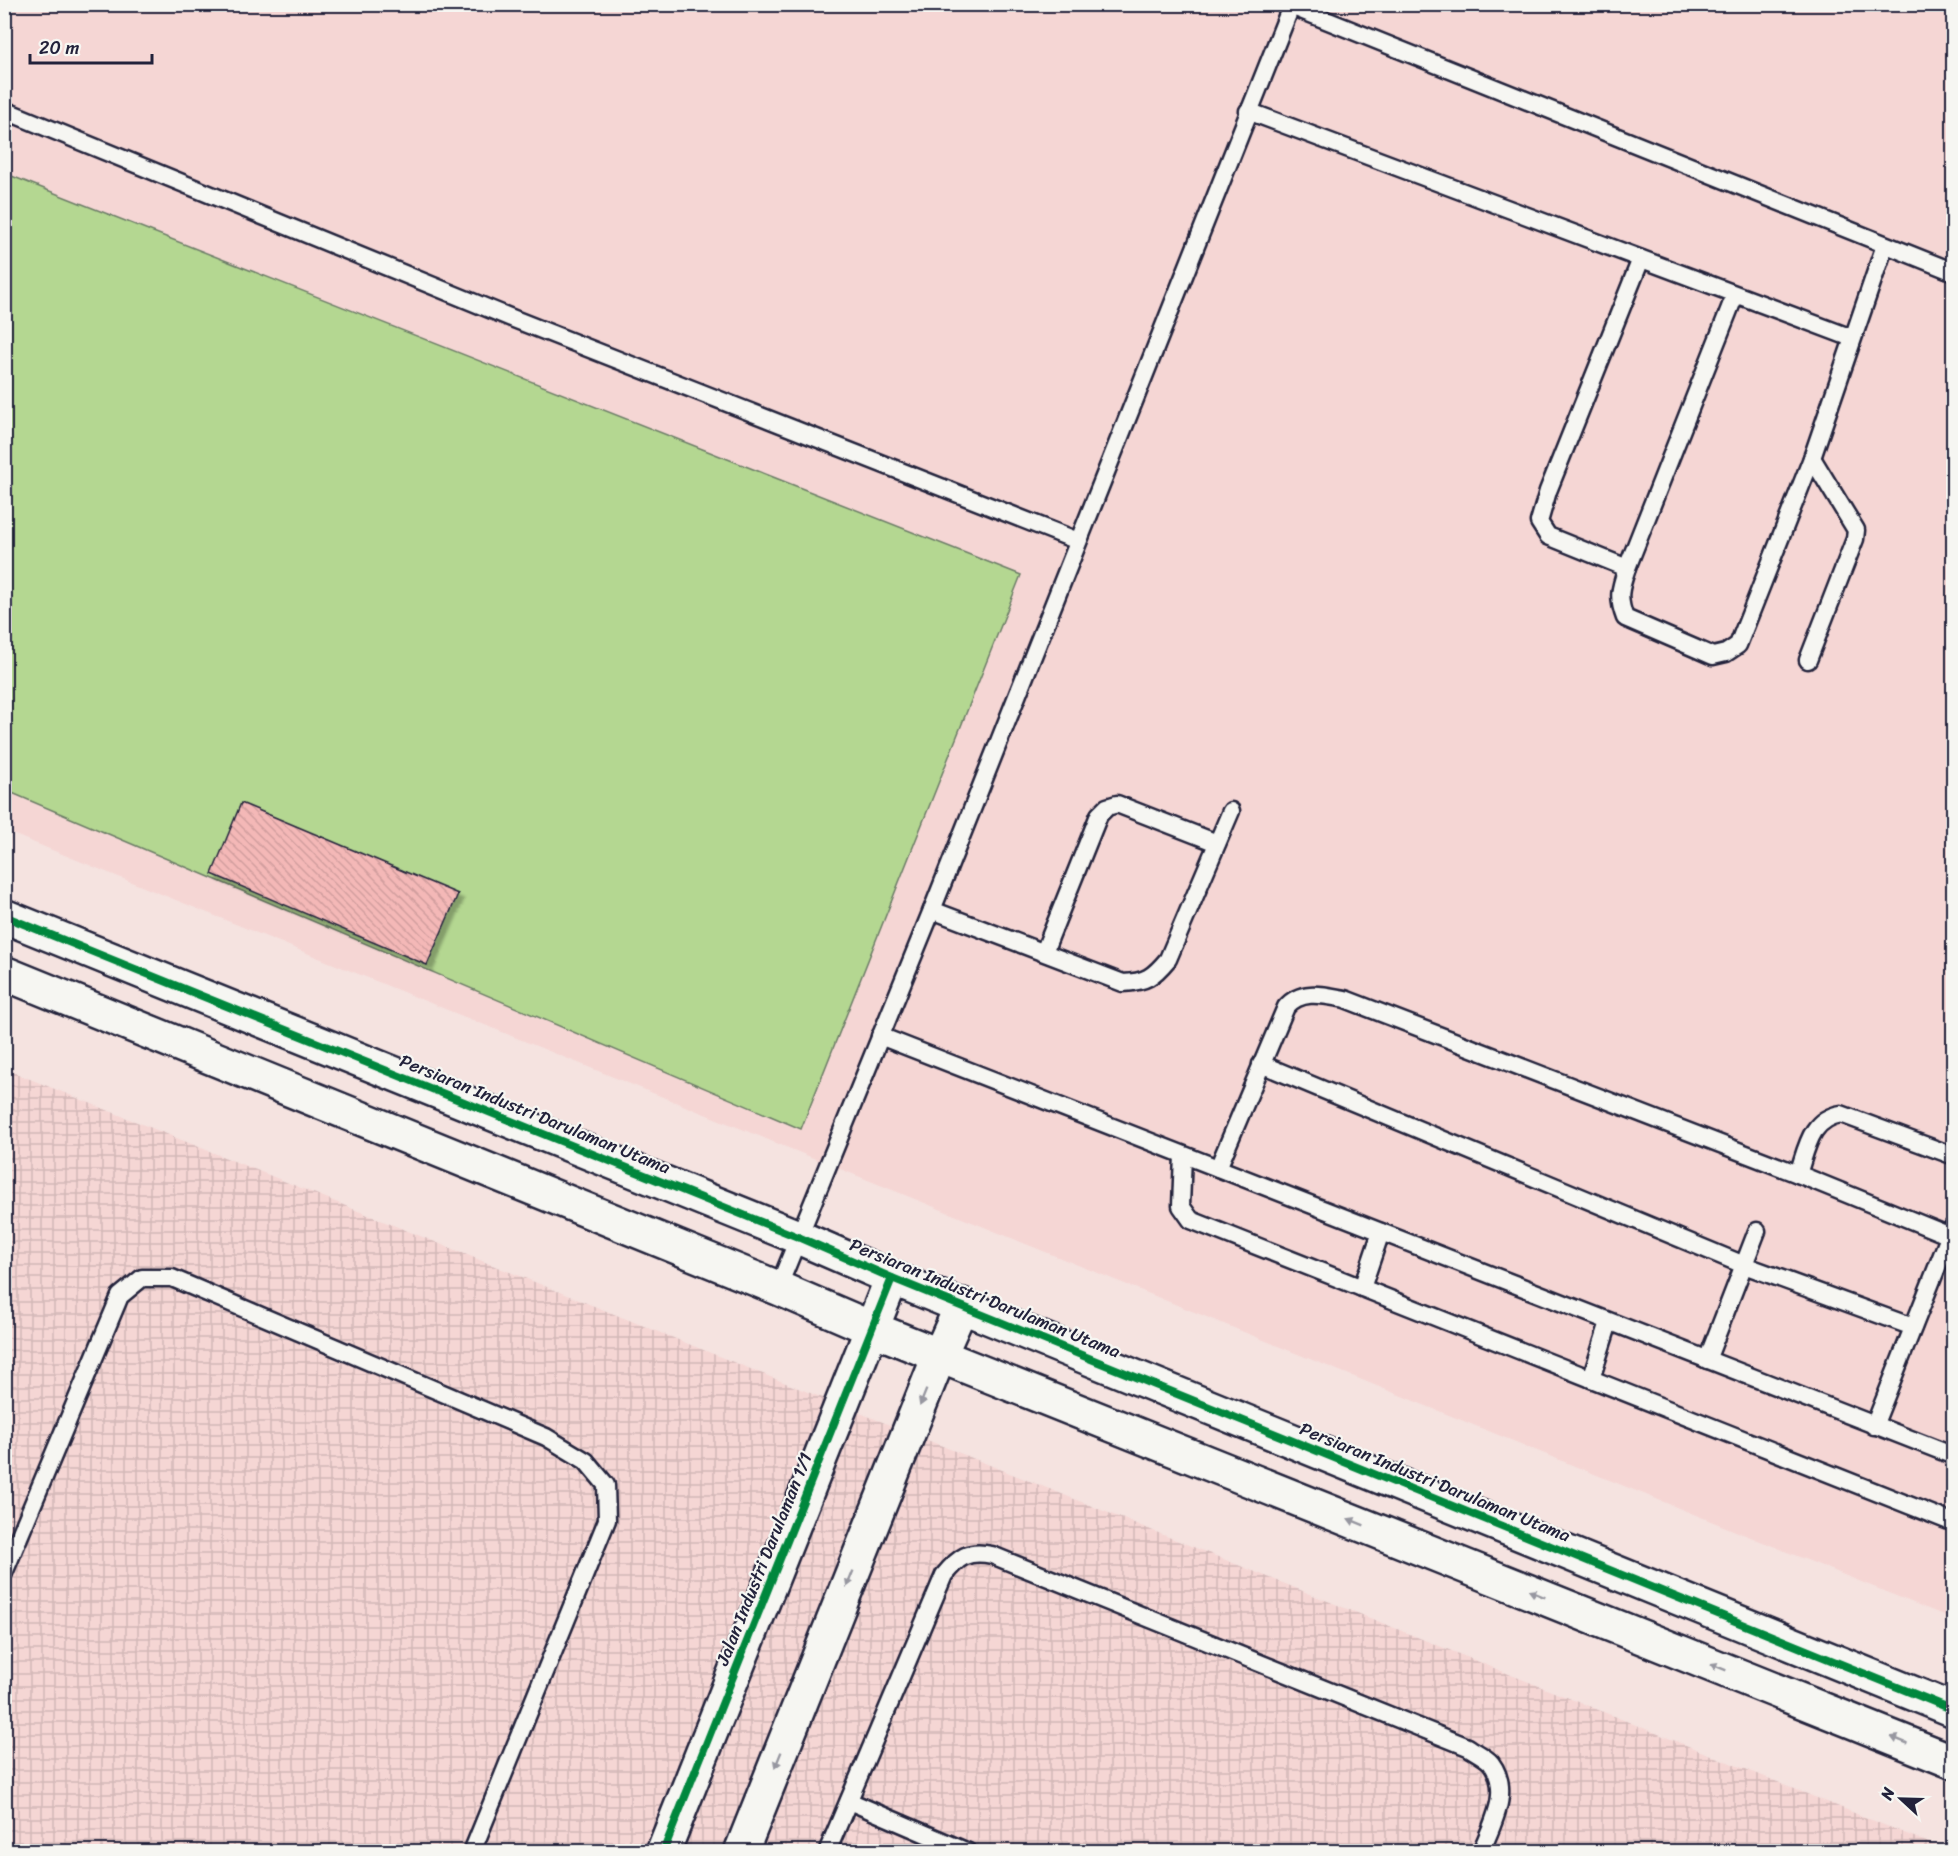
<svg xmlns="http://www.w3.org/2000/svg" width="1958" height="1856" font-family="Sriracha,sans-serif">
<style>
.built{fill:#f5d6d4}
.industrial{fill:url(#industrial-grid)}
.grass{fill:#b4d791;stroke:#6b7c66;stroke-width:1.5}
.building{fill:url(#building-back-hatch);stroke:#22223b;stroke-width:1.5;filter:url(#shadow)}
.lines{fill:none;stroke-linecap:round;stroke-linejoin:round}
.service-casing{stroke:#22223b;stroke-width:21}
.minor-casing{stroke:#22223b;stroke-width:38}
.tertiary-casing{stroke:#22223b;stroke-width:38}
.service{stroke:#f6f6f2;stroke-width:16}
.minor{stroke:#f6f6f2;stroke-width:33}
.tertiary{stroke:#f6f6f2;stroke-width:33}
.cycleway-casing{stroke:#f6f6f2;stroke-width:11}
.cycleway{stroke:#00873e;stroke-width:8}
.oneway{fill:#9797a0}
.labels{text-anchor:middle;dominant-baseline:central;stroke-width:4.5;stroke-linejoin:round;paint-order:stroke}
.street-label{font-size:18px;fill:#22223b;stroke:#f6f6f2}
</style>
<defs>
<pattern id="industrial-grid" width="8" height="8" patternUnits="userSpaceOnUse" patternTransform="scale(1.5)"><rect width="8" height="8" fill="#f5d6d4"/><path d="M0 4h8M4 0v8" fill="none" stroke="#d2b7b7"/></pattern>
<pattern id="building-back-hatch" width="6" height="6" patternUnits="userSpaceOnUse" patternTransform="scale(1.5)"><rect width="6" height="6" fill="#f4b8b7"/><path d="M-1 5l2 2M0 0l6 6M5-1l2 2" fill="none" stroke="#d19e9e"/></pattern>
<filter id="shadow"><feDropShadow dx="5.5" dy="5.5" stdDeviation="1.5" flood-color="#0004"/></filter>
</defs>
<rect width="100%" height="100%" fill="#f5e3e0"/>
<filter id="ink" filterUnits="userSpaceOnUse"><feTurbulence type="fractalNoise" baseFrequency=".0167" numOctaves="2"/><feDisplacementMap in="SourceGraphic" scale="12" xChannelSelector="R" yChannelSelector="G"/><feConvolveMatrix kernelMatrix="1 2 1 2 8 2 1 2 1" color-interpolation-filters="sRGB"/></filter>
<g filter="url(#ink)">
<path class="built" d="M 4,5 L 1953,5 L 1953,1619 L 5,831 Z"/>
<path class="industrial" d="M 5,1069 L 1949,1851 L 5,1851 Z"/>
<path class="grass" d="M 4,173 L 1021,575 L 801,1129 L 5,790 Z"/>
<path class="building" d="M 241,803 L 458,894 L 427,965 L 212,874 Z"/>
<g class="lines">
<defs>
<g id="service">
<path d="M 1291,6 L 1954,272"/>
<path d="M 4,110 L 514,319 L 1078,541"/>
<path d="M 1248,111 L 1852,338"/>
<path d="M 1735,295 L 1627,568 C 1620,589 1617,597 1625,618 L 1713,656 L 1726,653 L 1738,645 L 1812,458 L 1885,245"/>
<path d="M 1627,568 L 1548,536 L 1539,522 L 1548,491 L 1641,259"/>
<path d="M 1808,660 L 1855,539 L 1856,530 L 1812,458"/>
<path d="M 932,910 L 1123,983 C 1146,982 1153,977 1168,959 L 1231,811"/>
<path d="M 1044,952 L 1099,815 L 1107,807 L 1117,804 L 1217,843"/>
<path d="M 880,1036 L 1954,1456"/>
<path d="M 1261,1064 L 1744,1265 L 1913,1327"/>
<path d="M 1183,1155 L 1181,1206 L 1191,1220 L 1954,1523"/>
<path d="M 1218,1168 L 1286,1007 C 1301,989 1323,995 1345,999 L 1798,1174 L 1950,1236"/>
<path d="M 1798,1174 C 1807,1148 1810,1119 1841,1114 L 1954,1156"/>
<path d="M 778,1288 L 932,910 L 1292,4"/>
<path d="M 1362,1288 L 1381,1232"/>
<path d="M 1707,1360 L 1757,1231"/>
<path d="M 1591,1379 L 1609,1322"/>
<path d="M 1874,1426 L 1953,1227"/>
<path d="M 4,1573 L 120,1296 L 142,1278 L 172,1278 L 546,1437 L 586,1461 L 606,1485 L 607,1520 L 472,1852"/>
<path d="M 849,1801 L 968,1852"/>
<path d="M 827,1852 L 944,1575 C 959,1557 967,1550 992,1555 L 1468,1747 C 1475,1752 1486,1757 1491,1763 C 1512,1791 1492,1824 1481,1852"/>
</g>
<g id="minor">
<path d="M 663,1852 L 892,1278"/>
<path d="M 741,1852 L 940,1354 L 962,1305"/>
</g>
<g id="tertiary">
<path d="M 4,916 L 798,1237 L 892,1278 L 1954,1710"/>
<path d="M 4,973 L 778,1288 L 873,1329 L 1954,1762"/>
</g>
</defs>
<use href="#service" class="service-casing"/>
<use href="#minor" class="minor-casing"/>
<use href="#tertiary" class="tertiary-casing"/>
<use href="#service" class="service"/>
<use href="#minor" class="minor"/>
<use href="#tertiary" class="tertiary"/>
<defs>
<g id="cycleway">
<path d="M 4,916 L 798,1237 L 892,1278 L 1954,1710"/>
<path d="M 663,1852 L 892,1278"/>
</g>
</defs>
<use href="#cycleway" class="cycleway-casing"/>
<use href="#cycleway" class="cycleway"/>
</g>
<defs><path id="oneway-solid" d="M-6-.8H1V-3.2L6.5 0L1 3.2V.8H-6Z" transform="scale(1.5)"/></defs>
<g class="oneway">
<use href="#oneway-solid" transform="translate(923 1398) rotate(112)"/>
<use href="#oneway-solid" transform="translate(1356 1522) rotate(-158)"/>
<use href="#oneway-solid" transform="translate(850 1579) rotate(112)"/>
<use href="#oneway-solid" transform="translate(1537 1594) rotate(-158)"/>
<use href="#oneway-solid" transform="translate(1718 1667) rotate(-158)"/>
<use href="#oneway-solid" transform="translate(1899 1740) rotate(-158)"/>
<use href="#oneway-solid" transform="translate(778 1760) rotate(112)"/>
</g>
</g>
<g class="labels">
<g class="street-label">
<text transform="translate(535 1114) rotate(22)">Persiaran Industri Darulaman Utama</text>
<text transform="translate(985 1298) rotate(22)">Persiaran Industri Darulaman Utama</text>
<text transform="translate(1435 1482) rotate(22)">Persiaran Industri Darulaman Utama</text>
<text transform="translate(764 1559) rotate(-68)">Jalan Industri Darulaman 1/1</text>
</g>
</g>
<rect width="1958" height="1856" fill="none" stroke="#f6f6f2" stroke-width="24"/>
<rect x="12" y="12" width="1934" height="1832" fill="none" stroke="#22223b" stroke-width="2" filter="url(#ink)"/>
<g transform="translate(1901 1799) rotate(292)" stroke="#f6f6f2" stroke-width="4.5" paint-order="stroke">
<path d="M0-4.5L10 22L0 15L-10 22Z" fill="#22223b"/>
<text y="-9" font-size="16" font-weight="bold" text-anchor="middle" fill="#22223b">N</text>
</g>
<path d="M30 54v9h122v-9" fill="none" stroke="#22223b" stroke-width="3"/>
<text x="39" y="54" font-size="18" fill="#22223b" stroke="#f6f6f2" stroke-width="4.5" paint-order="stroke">20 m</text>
</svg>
